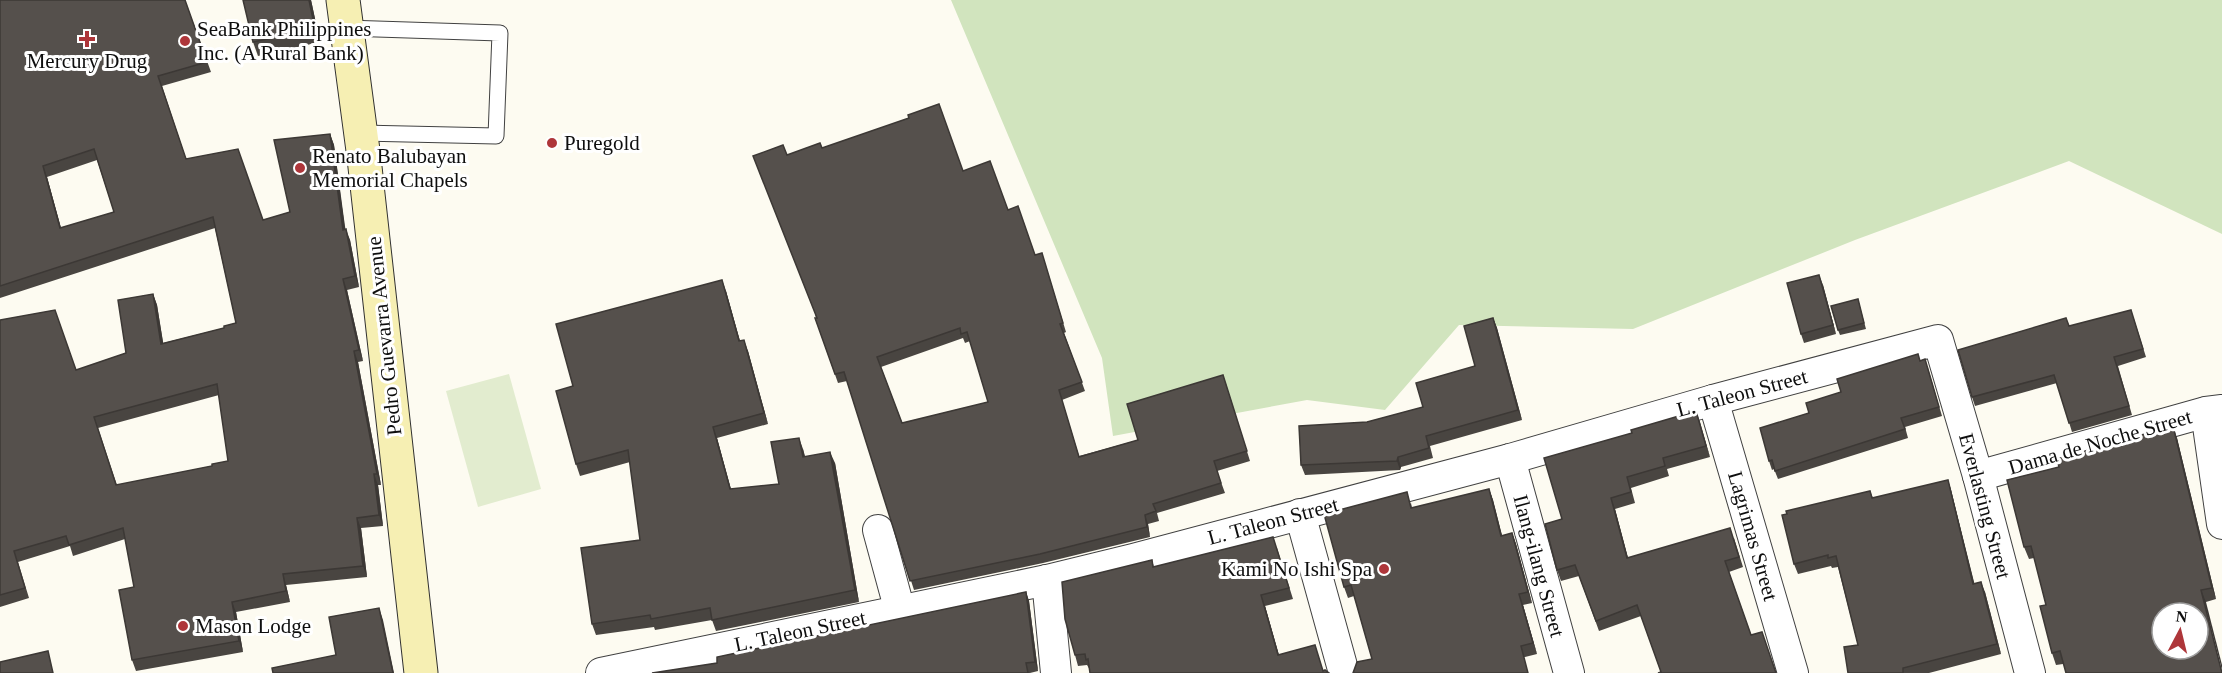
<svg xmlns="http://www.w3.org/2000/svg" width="2222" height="673" font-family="'Times New Roman',serif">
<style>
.green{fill:#d1e4be}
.pitch{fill:#e2eccf}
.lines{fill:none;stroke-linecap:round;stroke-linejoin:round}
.lane-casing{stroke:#414141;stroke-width:17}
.street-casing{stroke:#414141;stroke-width:32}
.secondary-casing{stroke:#303030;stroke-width:35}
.lane{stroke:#fff;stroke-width:15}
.street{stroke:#fff;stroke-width:30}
.secondary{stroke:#f6efb3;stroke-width:33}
.wall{fill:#494541;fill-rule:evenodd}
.shaded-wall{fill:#3c3835}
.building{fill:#55504c;stroke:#3c3835;stroke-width:1.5;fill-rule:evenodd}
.poi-dot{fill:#ae363a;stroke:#fff;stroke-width:2}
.labels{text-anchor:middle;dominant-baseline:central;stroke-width:6;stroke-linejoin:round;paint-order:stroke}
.poi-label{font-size:21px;fill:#0e0e0e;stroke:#fff;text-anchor:start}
.street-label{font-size:21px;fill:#0e0e0e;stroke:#fff}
</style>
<rect width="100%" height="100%" fill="#fdfbf1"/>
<path class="green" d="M 951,0 L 2222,0 L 2222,234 L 2069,161 L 1855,240 L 1633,329 L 1459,325 L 1385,410 L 1307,400 L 1113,436 L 1102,358 Z"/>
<path class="pitch" d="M 509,374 L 541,489 L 478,507 L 446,391 Z"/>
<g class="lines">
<defs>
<path id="lane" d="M 346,28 L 500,33 L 496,136 L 361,133"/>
<g id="street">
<path d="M 1713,400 L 1793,673"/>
<path d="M 2206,412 L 2222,524"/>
<path d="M 1510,459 L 1569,673"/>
<path d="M 1978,476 L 2206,412 L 2222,410"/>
<path d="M 1300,514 L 1344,673"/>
<path d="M 878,530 L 900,611"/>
<path d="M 1047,580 L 1056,673"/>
<path d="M 601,673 L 1047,580 L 1133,559 L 1510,459 L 1713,400 L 1938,340 L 1978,476 L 2030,673"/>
</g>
<path id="secondary" d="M 343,0 L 364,158 L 421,673"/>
</defs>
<use href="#lane" class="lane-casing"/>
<use href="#street" class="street-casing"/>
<use href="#secondary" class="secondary-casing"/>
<use href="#lane" class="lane"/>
<use href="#street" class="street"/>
<use href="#secondary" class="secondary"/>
</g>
<g class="wall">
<path d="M 0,0 L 185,0 L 211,72 L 162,86 L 186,159 L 263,220 L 290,212 L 330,134 L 334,145 L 345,230 L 350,240 L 359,287 L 347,290 L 363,361 L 358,362 L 381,485 L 378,485 L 383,526 L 361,528 L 367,577 L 286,585 L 290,602 L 236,612 L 243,652 L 136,671 L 132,660 L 134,587 L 125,539 L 73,556 L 70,546 L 18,562 L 29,598 L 0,607 L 0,320 L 76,370 L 126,353 L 153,294 L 157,305 L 163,343 L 224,328 L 236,323 L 215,228 L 0,298 ZM 97,160 L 114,212 L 61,228 L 47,177 ZM 219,395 L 228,461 L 212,466 L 117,485 L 98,428 Z"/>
<path d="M 311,0 L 320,42 L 258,56 L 253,42 Z"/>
<path d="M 822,148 L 963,171 L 1008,210 L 1035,255 L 1042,253 L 1066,332 L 1064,333 L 1085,391 L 1062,400 L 1079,456 L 1138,440 L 1226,384 L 1250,461 L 1217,471 L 1225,493 L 1157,513 L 1159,521 L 1148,524 L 1150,537 L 1043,563 L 914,590 L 847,381 L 838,383 L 815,318 L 816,318 L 787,155 ZM 963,338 L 965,343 L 970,341 L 988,402 L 902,423 L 881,367 Z"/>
<path d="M 1823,285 L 1836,334 L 1804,343 L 1801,334 Z"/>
<path d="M 726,291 L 740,341 L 748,351 L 768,424 L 717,438 L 731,489 L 779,484 L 803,449 L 805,456 L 835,463 L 859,602 L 716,631 L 712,620 L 655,630 L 654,627 L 596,635 L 592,624 L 640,540 L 630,462 L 580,476 L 576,464 L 573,386 Z"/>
<path d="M 1858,299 L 1866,329 L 1840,335 L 1838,330 Z"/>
<path d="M 1493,318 L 1497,328 L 1522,420 L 1430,446 L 1433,458 L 1401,467 L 1400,470 L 1305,475 L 1301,465 L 1367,422 L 1423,407 L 1475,366 Z"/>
<path d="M 2134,319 L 2146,357 L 2118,366 L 2132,415 L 2072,432 L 2057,383 L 1975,406 L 1972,397 L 2069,326 Z"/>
<path d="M 1921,360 L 1928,368 L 1942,416 L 1905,427 L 1908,438 L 1778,479 L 1774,469 L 1772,470 L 1769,461 L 1809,413 L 1841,392 Z"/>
<path d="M 1696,411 L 1710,457 L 1667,469 L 1669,476 L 1631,488 L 1635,503 L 1615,509 L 1628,558 L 1734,538 L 1743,567 L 1729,572 L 1751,635 L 1661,672 L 1641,616 L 1599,631 L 1579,576 L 1561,581 L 1557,570 L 1562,519 L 1632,433 Z"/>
<path d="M 2177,438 L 2216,599 L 2206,602 L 2063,664 L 2056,665 L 2052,653 L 2046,605 L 2034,558 L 2029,559 L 2024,547 Z"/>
<path d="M 1948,480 L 1951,490 L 1974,583 L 1985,592 L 2001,654 L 1929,673 L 1848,673 L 1858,645 L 1838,567 L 1832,568 L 1831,566 L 1798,574 L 1794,564 L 1870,491 L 1873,498 Z"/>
<path d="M 1489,489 L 1493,500 L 1502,536 L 1512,533 L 1516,544 L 1532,603 L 1523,605 L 1537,654 L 1525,657 L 1372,659 L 1354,596 L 1348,598 L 1344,587 L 1411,503 L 1412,508 Z"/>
<path d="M 1277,548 L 1293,599 L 1265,606 L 1279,655 L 1315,645 L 1323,671 L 1090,670 L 1087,665 L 1078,666 L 1075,655 L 1152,560 L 1154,567 Z"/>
<path d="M 1026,592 L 1029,601 L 1038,671 L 1030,673 L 652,673 L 717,663 Z"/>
</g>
<g class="shaded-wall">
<path d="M 309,0 L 311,0 L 320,42 L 315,29 Z"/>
<path d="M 330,134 L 334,145 L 347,241 L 343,230 Z"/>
<path d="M 43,166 L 47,177 L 64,239 L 60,228 Z"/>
<path d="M 346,229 L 350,240 L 359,287 L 355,276 Z"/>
<path d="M 1819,275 L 1823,285 L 1836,334 L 1833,325 Z"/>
<path d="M 343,279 L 347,290 L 363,361 L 359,350 Z"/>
<path d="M 722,280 L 726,291 L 743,352 L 739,341 Z"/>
<path d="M 153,294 L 157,305 L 165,354 L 161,344 Z"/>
<path d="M 1493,318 L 1497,328 L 1522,420 L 1518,410 Z"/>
<path d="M 744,340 L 748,351 L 768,424 L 764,413 Z"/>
<path d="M 354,351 L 358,362 L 381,485 L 377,474 Z"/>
<path d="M 1696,411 L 1700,422 L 1710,457 L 1706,446 Z"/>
<path d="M 2173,426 L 2177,438 L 2216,599 L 2212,588 Z"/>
<path d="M 713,427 L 717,438 L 734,501 L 730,489 Z"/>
<path d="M 799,438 L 803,449 L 807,468 L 803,457 Z"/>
<path d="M 830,452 L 835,463 L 859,602 L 855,590 Z"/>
<path d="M 1398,457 L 1401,467 L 1400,470 L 1397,461 Z"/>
<path d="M 374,474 L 378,485 L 383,526 L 379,515 Z"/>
<path d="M 1948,480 L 1951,490 L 1977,594 L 1973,584 Z"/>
<path d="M 1489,489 L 1493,500 L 1505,547 L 1501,536 Z"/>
<path d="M 1611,498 L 1615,509 L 1631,569 L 1627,558 Z"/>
<path d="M 1145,515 L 1148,524 L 1150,537 L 1147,527 Z"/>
<path d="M 357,518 L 361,528 L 367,577 L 363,566 Z"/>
<path d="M 1512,533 L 1516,544 L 1532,603 L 1528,592 Z"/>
<path d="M 283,574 L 286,585 L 290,602 L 286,591 Z"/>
<path d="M 1981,582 L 1985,592 L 2001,654 L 1997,644 Z"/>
<path d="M 2201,590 L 2206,602 L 2222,665 L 2222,670 Z"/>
<path d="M 1026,592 L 1029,601 L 1038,671 L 1035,662 Z"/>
<path d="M 1519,594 L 1523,605 L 1537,654 L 1533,643 Z"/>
<path d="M 1261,595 L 1265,606 L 1282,666 L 1278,655 Z"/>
<path d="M 232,602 L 236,612 L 243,652 L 239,641 Z"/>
<path d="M 379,608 L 383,620 L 394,673 L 393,673 Z"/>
</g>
<g class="building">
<path d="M 0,0 L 185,0 L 207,62 L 158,76 L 186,159 L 238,149 L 263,220 L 290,212 L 274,140 L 330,134 L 343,230 L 346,229 L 355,276 L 343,279 L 359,350 L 354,351 L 377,474 L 374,474 L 379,515 L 357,518 L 363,566 L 283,574 L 286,591 L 232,602 L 239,641 L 132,660 L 119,590 L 134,587 L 123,528 L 69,545 L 66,536 L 14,551 L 25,588 L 0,595 L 0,320 L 55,310 L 76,370 L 126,353 L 118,300 L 153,294 L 161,344 L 224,328 L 224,326 L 236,323 L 213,217 L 0,286 ZM 94,149 L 114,212 L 60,228 L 43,166 ZM 217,384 L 228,461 L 212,464 L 212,466 L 116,485 L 94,417 Z"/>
<path d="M 243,0 L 309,0 L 315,29 L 253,42 Z"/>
<path d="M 939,104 L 963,171 L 990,161 L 1008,210 L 1018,206 L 1035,255 L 1042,253 L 1063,323 L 1060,324 L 1082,382 L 1059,390 L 1079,457 L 1138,440 L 1127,404 L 1223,375 L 1247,451 L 1214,461 L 1221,483 L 1153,504 L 1156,511 L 1145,515 L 1147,527 L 1040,554 L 910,581 L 844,372 L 835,374 L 815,318 L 817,318 L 753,156 L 783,145 L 787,155 L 820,143 L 822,148 L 909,118 L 908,115 ZM 960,328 L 961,334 L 967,332 L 988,402 L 902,423 L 877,357 Z"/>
<path d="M 1819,275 L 1833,325 L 1801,334 L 1787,283 Z"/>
<path d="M 722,280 L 739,341 L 744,340 L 764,413 L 713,427 L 730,489 L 779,484 L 771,442 L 799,438 L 803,457 L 830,452 L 855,590 L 712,620 L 710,608 L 651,619 L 650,615 L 592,624 L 581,548 L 640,540 L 628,450 L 576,464 L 556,391 L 573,386 L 556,324 Z"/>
<path d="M 1858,299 L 1864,323 L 1838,330 L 1831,306 Z"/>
<path d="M 2131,310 L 2143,349 L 2114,357 L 2129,406 L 2069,423 L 2054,375 L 1972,397 L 1958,350 L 2066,318 L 2069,326 Z"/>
<path d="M 1493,318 L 1518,410 L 1426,436 L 1429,448 L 1398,457 L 1397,461 L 1301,465 L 1299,426 L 1367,422 L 1423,407 L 1416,383 L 1475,366 L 1464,326 Z"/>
<path d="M 1918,354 L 1920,361 L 1925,359 L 1939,407 L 1901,418 L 1905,429 L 1775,471 L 1772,460 L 1769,461 L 1760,428 L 1809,413 L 1806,403 L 1841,392 L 1837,379 Z"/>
<path d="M 1696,411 L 1706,446 L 1663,458 L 1665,466 L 1627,477 L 1631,492 L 1611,498 L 1627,558 L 1730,528 L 1739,557 L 1725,561 L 1751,635 L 1762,632 L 1776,673 L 1658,673 L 1661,672 L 1637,605 L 1596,621 L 1575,565 L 1557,570 L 1545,524 L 1562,519 L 1544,458 L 1632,433 L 1631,430 Z"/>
<path d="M 2173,426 L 2212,588 L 2201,590 L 2222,673 L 2066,673 L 2060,651 L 2052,653 L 2040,606 L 2046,605 L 2031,546 L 2024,547 L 2007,480 L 2059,467 L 2057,459 ZM 2162,613 L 2198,613 L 2198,649 L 2162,649 Z"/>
<path d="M 1948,480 L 1973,584 L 1981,582 L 1997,644 L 1903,668 L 1903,673 L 1848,673 L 1844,647 L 1858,645 L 1836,556 L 1828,558 L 1828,555 L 1794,564 L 1782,515 L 1787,514 L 1786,511 L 1870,491 L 1872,498 Z"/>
<path d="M 1489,489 L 1501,536 L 1512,533 L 1528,592 L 1519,594 L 1533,643 L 1521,646 L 1528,673 L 1353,673 L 1357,662 L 1372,659 L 1351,585 L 1344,587 L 1324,514 L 1407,492 L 1411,508 Z"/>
<path d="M 1273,537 L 1289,588 L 1261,595 L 1278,655 L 1315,645 L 1323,671 L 1325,670 L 1329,673 L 1090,673 L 1088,659 L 1086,660 L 1085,654 L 1075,655 L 1065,619 L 1062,582 L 1152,560 L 1153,567 Z"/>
<path d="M 1026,592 L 1035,662 L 1026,663 L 1028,673 L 652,673 L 717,663 L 717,657 Z"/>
<path d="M 379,608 L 393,673 L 273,673 L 272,668 L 336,655 L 329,617 Z"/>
<path d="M 48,651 L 53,673 L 0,673 L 0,662 Z"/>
</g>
<g class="poi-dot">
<path d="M84 30h6v6h6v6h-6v6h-6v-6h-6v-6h6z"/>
<circle cx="185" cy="41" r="6"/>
<circle cx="552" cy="143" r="6"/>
<circle cx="300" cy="168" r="6"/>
<circle cx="1384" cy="569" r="6"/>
<circle cx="183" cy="626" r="6"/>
</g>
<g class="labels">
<g class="poi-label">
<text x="197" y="29">SeaBank Philippines<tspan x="197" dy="24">Inc. (A Rural Bank)</tspan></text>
<text x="87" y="61" text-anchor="middle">Mercury Drug</text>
<text x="564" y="143">Puregold</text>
<text x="312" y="156">Renato Balubayan<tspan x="312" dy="24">Memorial Chapels</tspan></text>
<text x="1372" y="569" text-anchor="end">Kami No Ishi Spa</text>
<text x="195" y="626">Mason Lodge</text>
</g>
<g class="street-label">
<text transform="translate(384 336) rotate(-96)">Pedro Guevarra Avenue</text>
<text transform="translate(1742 393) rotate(-15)">L. Taleon Street</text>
<text transform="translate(2100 442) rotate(-16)">Dama de Noche Street</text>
<text transform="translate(1985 506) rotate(75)">Everlasting Street</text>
<text transform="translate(1273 521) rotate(-15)">L. Taleon Street</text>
<text transform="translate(1753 536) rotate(74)">Lagrimas Street</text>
<text transform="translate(1539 566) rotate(75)">Ilang-ilang Street</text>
<text transform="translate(800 631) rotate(-12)">L. Taleon Street</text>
</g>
</g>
<g transform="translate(2180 631) rotate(7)"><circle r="28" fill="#ffffff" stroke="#9f9f9f" stroke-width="1.5"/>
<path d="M0-4.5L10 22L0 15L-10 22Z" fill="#ae363a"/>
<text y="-9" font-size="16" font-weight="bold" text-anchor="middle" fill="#0e0e0e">N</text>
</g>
</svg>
